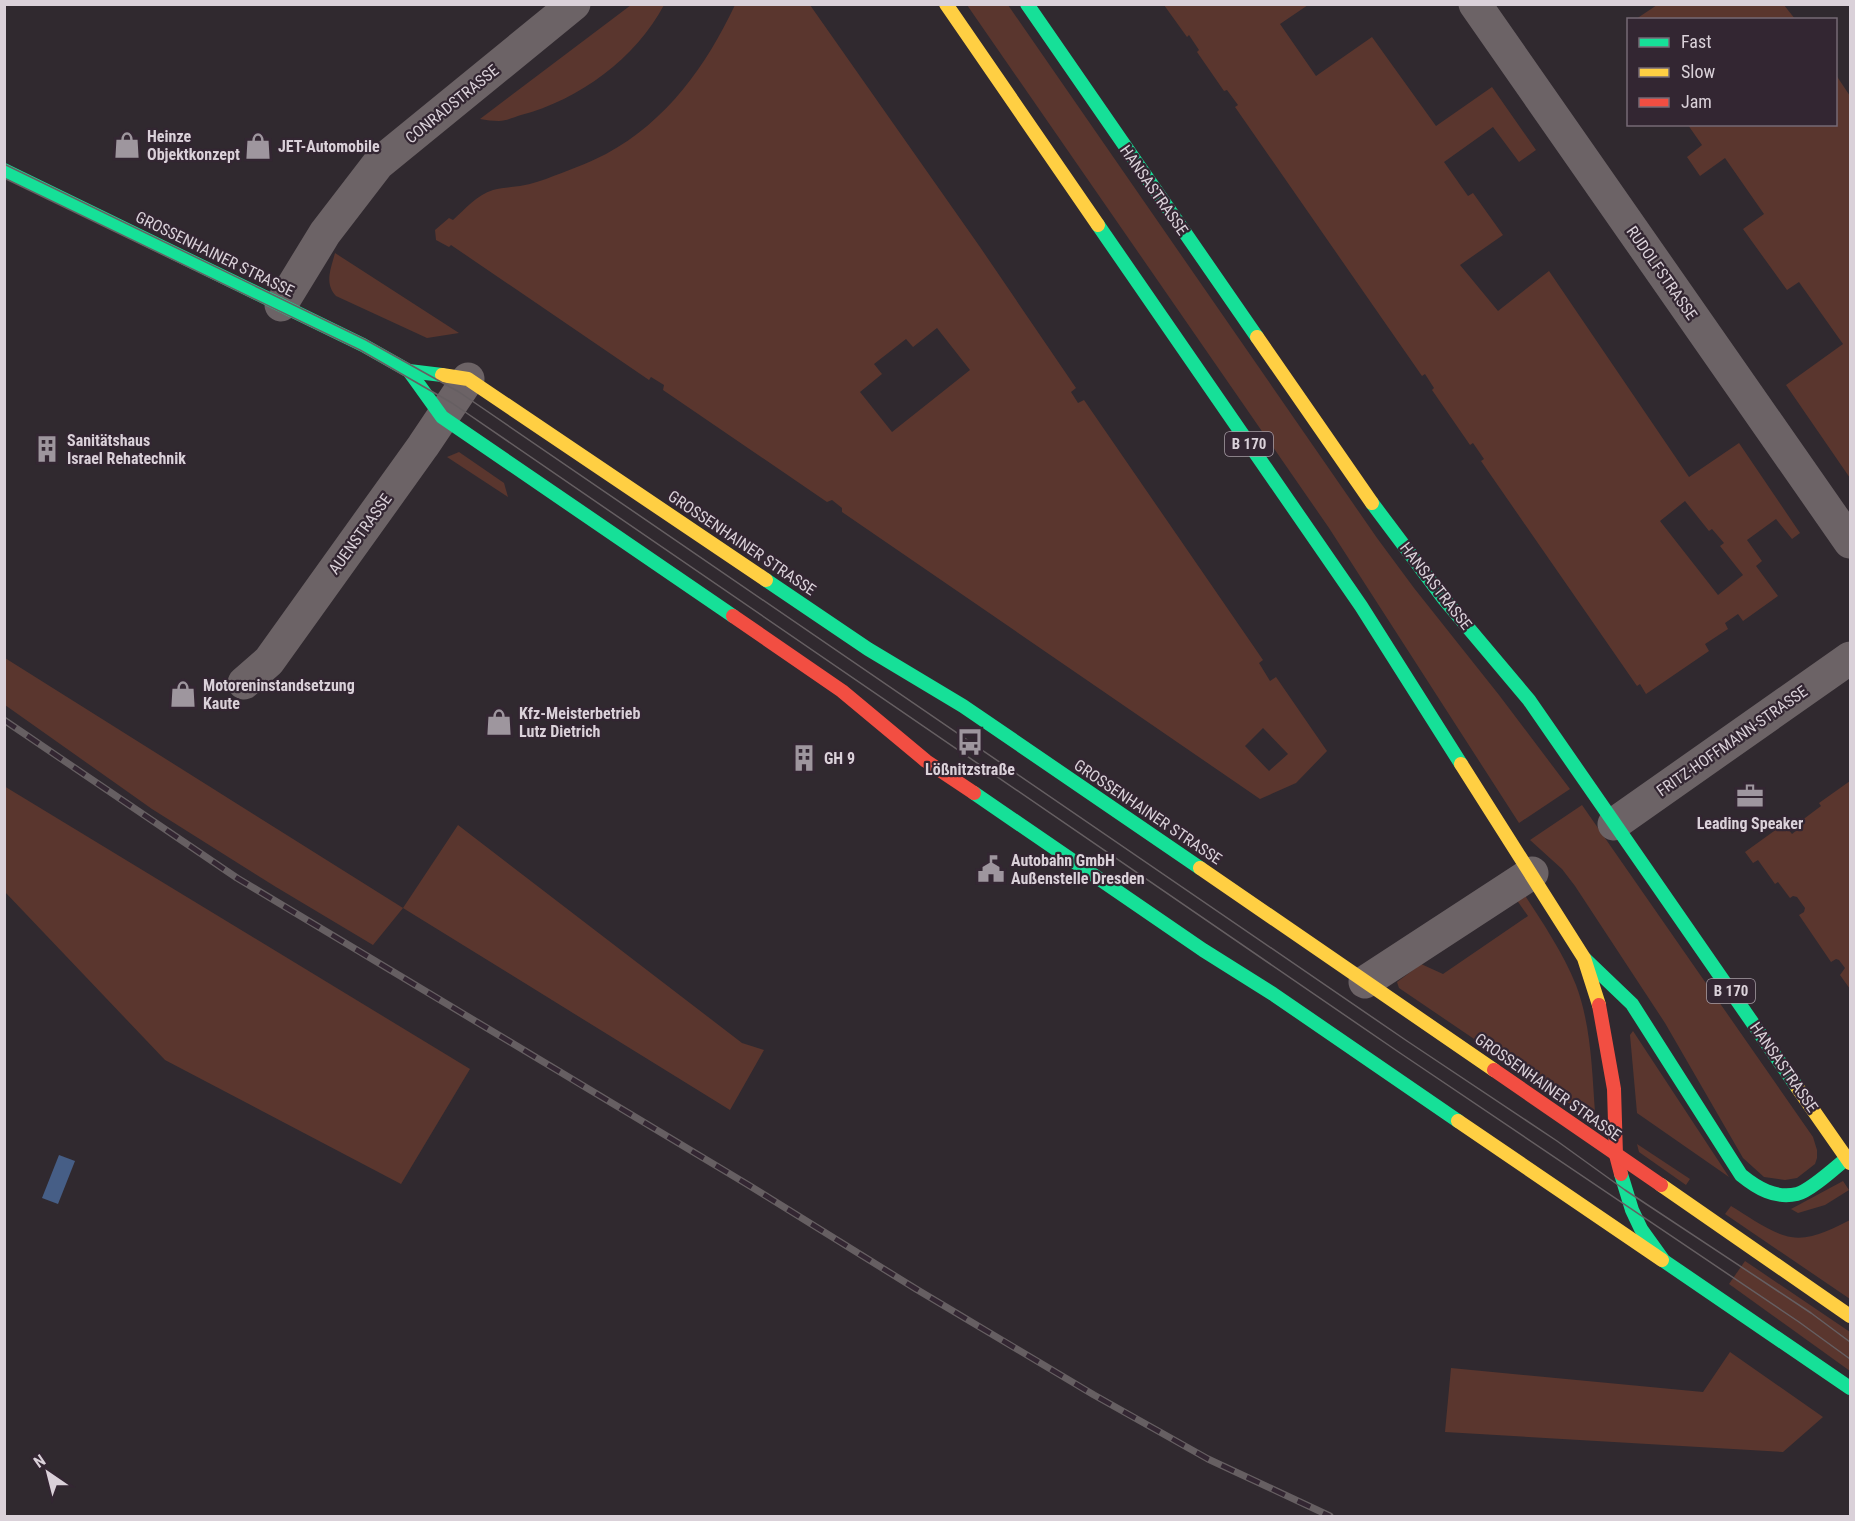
<svg xmlns="http://www.w3.org/2000/svg" width="1855" height="1521" font-family="'Roboto Condensed',sans-serif">
<style>
.green{fill:#5a362e;fill-rule:evenodd}
.water{fill:#465e86}
.lines{fill:none;stroke-linecap:round;stroke-linejoin:round}
.street{stroke:#6c6366;stroke-width:33}
.fast{stroke:#16e098;stroke-width:14}
.slow{stroke:#ffcf43;stroke-width:14}
.jam{stroke:#f24e42;stroke-width:14}
.tram{stroke:#665f62;stroke-width:1.5}
.rail-casing{stroke:#665f62;stroke-width:7}
.rail{stroke:#332632;stroke-width:4.5;stroke-dasharray:14;stroke-linecap:butt}
.labels{text-anchor:middle;dominant-baseline:central;stroke-width:4.5;stroke-linejoin:round;paint-order:stroke}
.shield{fill:#332632;stroke:#a89ea7;stroke-width:1.5}
.shield-label{font-size:15px;font-weight:bold;fill:#dad1d9}
.street-label{font-size:16px;fill:#dad1d9;stroke:#332632}
.poi-label{font-size:16px;font-weight:bold;fill:#dad1d9;stroke:#332632;text-anchor:start}
</style>
<rect width="100%" height="100%" fill="#30292f"/>
<g class="green">
<path d="M 631,5 L 664,5 C 636,58 579,100 521,115 C 514,117 506,121 499,121 C 493,121 486,120 480,119 Z"/>
<path d="M 735,5 L 810,5 L 980,247 L 1076,388 L 1071,392 L 1078,403 L 1084,400 L 1263,660 L 1259,663 L 1270,681 L 1276,677 L 1327,751 L 1296,783 L 1260,799 L 842,512 L 842,508 L 832,500 L 827,502 L 663,390 L 664,385 L 651,377 L 649,380 L 451,245 L 449,247 L 436,240 L 435,230 L 449,218 L 453,220 C 465,209 477,195 493,190 C 499,188 505,188 511,187 C 523,186 535,183 546,179 C 566,171 587,164 606,154 C 667,121 706,66 735,5 ZM 937,328 L 970,370 L 892,432 L 860,392 L 882,374 L 874,364 L 906,339 L 913,347 ZM 1263,728 L 1288,754 L 1269,771 L 1245,746 Z"/>
<path d="M 967,5 L 1008,5 L 1377,538 L 1414,588 L 1499,695 L 1570,789 L 1519,823 L 1329,528 Z"/>
<path d="M 1164,5 L 1308,5 L 1280,24 L 1316,76 L 1372,37 L 1436,126 L 1492,87 L 1536,150 L 1519,162 L 1493,127 L 1444,162 L 1468,196 L 1473,193 L 1503,235 L 1460,265 L 1498,311 L 1549,271 L 1689,477 L 1739,443 L 1800,533 L 1792,539 L 1776,519 L 1747,540 L 1762,561 L 1756,566 L 1778,596 L 1743,621 L 1738,614 L 1725,623 L 1728,629 L 1705,644 L 1709,651 L 1646,694 L 1640,684 L 1637,686 L 1481,461 L 1484,459 L 1473,443 L 1470,445 L 1432,390 L 1434,388 L 1425,374 L 1422,376 L 1235,107 L 1238,105 L 1227,90 L 1224,91 L 1197,52 L 1199,50 L 1189,35 L 1187,37 ZM 1685,501 L 1709,531 L 1712,529 L 1724,543 L 1720,546 L 1743,575 L 1718,595 L 1660,521 Z"/>
<path d="M 1657,5 L 1784,5 L 1795,19 L 1636,19 Z"/>
<path d="M 1836,75 L 1850,96 L 1850,478 L 1786,385 L 1843,344 L 1799,282 L 1787,290 L 1743,229 L 1764,214 L 1725,158 L 1700,176 L 1687,157 L 1702,145 L 1688,125 L 1836,124 Z"/>
<path d="M 335,253 L 459,333 L 427,338 L 336,296 C 324,283 331,269 335,253 Z"/>
<path d="M 459,452 L 504,483 L 508,497 L 447,457 Z"/>
<path d="M 5,658 L 403,908 L 458,825 L 742,1043 L 764,1050 L 730,1110 L 403,908 L 373,945 L 276,887 L 152,809 L 5,705 Z"/>
<path d="M 1850,781 L 1850,989 L 1840,975 L 1845,968 L 1839,960 L 1836,959 L 1831,962 L 1799,915 L 1804,912 L 1805,908 L 1797,897 L 1793,896 L 1790,898 L 1778,882 L 1775,884 L 1758,860 L 1753,863 L 1745,852 L 1784,824 L 1792,834 L 1803,825 L 1801,821 L 1821,806 L 1819,803 Z"/>
<path d="M 4,786 L 470,1069 L 401,1184 L 165,1060 L 5,892 Z"/>
<path d="M 1582,805 L 1813,1137 L 1817,1150 L 1817,1158 L 1815,1164 L 1797,1178 L 1785,1180 L 1764,1177 L 1743,1158 L 1665,1023 L 1575,886 L 1562,869 L 1530,840 Z"/>
<path d="M 1524,894 C 1543,923 1563,953 1576,985 C 1591,1025 1592,1070 1595,1112 L 1593,1117 L 1589,1117 L 1399,988 L 1397,982 L 1421,964 L 1443,974 L 1528,916 L 1516,899 Z"/>
<path d="M 1633,1031 L 1729,1177 L 1637,1113 L 1630,1035 Z"/>
<path d="M 1637,1144 L 1690,1179 L 1686,1185 L 1639,1152 Z"/>
<path d="M 1843,1181 L 1849,1190 L 1825,1205 L 1798,1213 L 1791,1209 Z"/>
<path d="M 1731,1206 C 1748,1216 1772,1234 1791,1237 C 1810,1241 1834,1228 1850,1220 L 1850,1299 L 1725,1214 Z"/>
<path d="M 1745,1261 L 1850,1332 L 1850,1371 L 1729,1284 Z"/>
<path d="M 1730,1352 L 1823,1417 L 1783,1452 L 1445,1432 L 1451,1368 L 1703,1392 Z"/>
</g>
<path class="water" d="M 59,1155 L 75,1161 L 58,1204 L 42,1198 Z"/>
<g class="lines">
<g class="street">
<path d="M 1475,4 L 1850,542"/>
<path d="M 281,305 L 325,233 L 378,164 L 574,4"/>
<path d="M 244,683 L 269,661 L 423,446 L 468,379"/>
<path d="M 1614,824 L 1850,658"/>
<path d="M 1365,982 L 1532,873"/>
</g>
<g class="fast">
<path d="M 1027,4 L 1257,337"/>
<path d="M 4,170 L 363,345 L 409,371 L 442,375"/>
<path d="M 1098,225 L 1361,606 L 1461,764"/>
<path d="M 409,371 L 442,417 L 733,616"/>
<path d="M 1372,503 L 1444,599 L 1529,700 L 1797,1087"/>
<path d="M 766,580 L 868,649 L 963,706 L 1200,868"/>
<path d="M 974,793 L 1203,950 L 1273,994 L 1458,1121"/>
<path d="M 1585,959 L 1632,1004 L 1741,1175 C 1757,1188 1775,1199 1797,1194 C 1810,1191 1836,1167 1847,1158"/>
<path d="M 1621,1174 L 1632,1210 L 1641,1229 L 1664,1261 L 1850,1388"/>
</g>
<g class="slow">
<path d="M 946,4 L 1098,225"/>
<path d="M 1257,337 L 1372,503"/>
<path d="M 442,375 L 468,379 L 766,580"/>
<path d="M 1461,764 L 1584,958 L 1599,1005"/>
<path d="M 1200,868 L 1494,1070"/>
<path d="M 1797,1087 L 1850,1163"/>
<path d="M 1458,1121 L 1662,1260"/>
<path d="M 1661,1185 L 1850,1316"/>
</g>
<g class="jam">
<path d="M 733,616 L 842,691 L 926,761 L 974,793"/>
<path d="M 1599,1005 L 1614,1089 L 1616,1155 L 1621,1174"/>
<path d="M 1494,1070 L 1661,1185"/>
</g>
<g class="tram">
<path d="M 4,164 L 366,340 L 459,392 L 1407,1041 L 1557,1141 L 1625,1190 L 1811,1313 L 1850,1342"/>
<path d="M 4,178 L 360,350 L 452,403 L 1400,1053 L 1799,1322 L 1850,1359"/>
</g>
<defs>
<path id="rail" d="M 4,720 L 237,878 L 750,1186 L 916,1289 L 1094,1395 L 1208,1459 L 1330,1516"/>
</defs>
<use href="#rail" class="rail-casing"/>
<use href="#rail" class="rail"/>
</g>
<defs>
<symbol id="shop-bare" viewBox="-9 -9 18 18"><path d="M-5-2.5h2.3a2.7 3.5 0 0 1 5.4 0H5L5.5 6h-11ZM-1.5-2.5h3a1.5 2.3 0 0 0-3 0Z" fill="#9e969e" stroke="#332632" stroke-width="2.5" paint-order="stroke"/></symbol>
<symbol id="building-bare" viewBox="-9 -9 18 18"><path d="M-4-6H4V6H1V3H-1V6H-4ZM-2.5-4.3h1.7v1.8h-1.7ZM.8-4.3h1.7v1.8H.8ZM-2.5-1h1.7V.8h-1.7ZM.8-1h1.7V.8H.8Z" fill="#9e969e" stroke="#332632" stroke-width="2.5" paint-order="stroke"/></symbol>
<symbol id="bus-bare" viewBox="-9 -9 18 18"><path d="M-5-6H5V4H4V6H2V4H-2V6H-4V4H-5ZM-3.5-4V0h7V-4ZM-3.5 1.2v1.5H-2V1.2ZM2 1.2v1.5H3.5V1.2Z" fill="#9e969e" stroke="#332632" stroke-width="2.5" paint-order="stroke"/></symbol>
<symbol id="office-bare" viewBox="-9 -9 18 18"><path d="M-6-3h4V-5.5h4V-3h4V5H-6ZM-1-4.5V-3h2v-1.5ZM-6 0V1H6V0Z" fill="#9e969e" stroke="#332632" stroke-width="2.5" paint-order="stroke"/></symbol>
<symbol id="civic-bare" viewBox="-9 -9 18 18"><path d="M-.6-6.5H3V-4.5H.6V-3L4-1V1h2V6H-6V1h2V-1L-.6-3ZM-1.2 2.5V6h2.4V2.5Z" fill="#9e969e" stroke="#332632" stroke-width="2.5" paint-order="stroke"/></symbol>
</defs>
<g fill-rule="evenodd">
<use href="#shop-bare" x="108" y="126" width="38" height="38"/>
<use href="#shop-bare" x="239" y="127" width="38" height="38"/>
<use href="#building-bare" x="28" y="430" width="38" height="38"/>
<use href="#shop-bare" x="164" y="675" width="38" height="38"/>
<use href="#shop-bare" x="480" y="703" width="38" height="38"/>
<use href="#bus-bare" x="951" y="723" width="38" height="38"/>
<use href="#building-bare" x="785" y="739" width="38" height="38"/>
<use href="#office-bare" x="1731" y="777" width="38" height="38"/>
<use href="#civic-bare" x="972" y="850" width="38" height="38"/>
</g>
<g class="labels">
<g class="shield">
<rect x="1225" y="432" width="48" height="24" rx="4.5"/>
<rect x="1707" y="979" width="48" height="24" rx="4.5"/>
</g>
<g class="shield-label">
<text x="1249" y="444">B 170</text>
<text x="1731" y="991">B 170</text>
</g>
<g class="street-label">
<text transform="translate(452 104) rotate(-39)">CONRADSTRASSE</text>
<text transform="translate(1154 190) rotate(55)">HANSASTRASSE</text>
<text transform="translate(215 254) rotate(26)">GROSSENHAINER STRASSE</text>
<text transform="translate(1662 273) rotate(55)">RUDOLFSTRASSE</text>
<text transform="translate(360 534) rotate(-54)">AUENSTRASSE</text>
<text transform="translate(742 543) rotate(34)">GROSSENHAINER STRASSE</text>
<text transform="translate(1436 586) rotate(52)">HANSASTRASSE</text>
<text transform="translate(1732 741) rotate(-35)">FRITZ-HOFFMANN-STRASSE</text>
<text transform="translate(1148 812) rotate(34)">GROSSENHAINER STRASSE</text>
<text transform="translate(1784 1067) rotate(55)">HANSASTRASSE</text>
<text transform="translate(1548 1087) rotate(35)">GROSSENHAINER STRASSE</text>
</g>
<g class="poi-label">
<text x="147" y="136">Heinze<tspan x="147" dy="18">Objektkonzept</tspan></text>
<text x="278" y="146">JET-Automobile</text>
<text x="67" y="440">Sanitätshaus<tspan x="67" dy="18">Israel Rehatechnik</tspan></text>
<text x="203" y="685">Motoreninstandsetzung<tspan x="203" dy="18">Kaute</tspan></text>
<text x="519" y="713">Kfz-Meisterbetrieb<tspan x="519" dy="18">Lutz Dietrich</tspan></text>
<text x="824" y="758">GH 9</text>
<text x="970" y="769" text-anchor="middle">Lößnitzstraße</text>
<text x="1750" y="823" text-anchor="middle">Leading Speaker</text>
<text x="1011" y="860">Autobahn GmbH<tspan x="1011" dy="18">Außenstelle Dresden</tspan></text>
</g>
</g>
<rect width="1855" height="1521" fill="none" stroke="#dad1d9" stroke-width="12"/>
<rect x="1627" y="18" width="210" height="108" fill="#332632" stroke="#766a75" stroke-width="1.5"/>
<rect x="1639" y="38" width="30" height="9" fill="#16e098" stroke="#766a75" stroke-width="1.5"/>
<text x="1681" y="48" font-size="18" fill="#dad1d9">Fast</text>
<rect x="1639" y="68" width="30" height="9" fill="#ffcf43" stroke="#766a75" stroke-width="1.5"/>
<text x="1681" y="78" font-size="18" fill="#dad1d9">Slow</text>
<rect x="1639" y="98" width="30" height="9" fill="#f24e42" stroke="#766a75" stroke-width="1.5"/>
<text x="1681" y="108" font-size="18" fill="#dad1d9">Jam</text>
<g transform="translate(48 1473) rotate(325)" stroke="#332632" stroke-width="4.5" paint-order="stroke">
<path d="M0-4.5L10 22L0 15L-10 22Z" fill="#dad1d9"/>
<text y="-9" font-size="16" font-weight="bold" text-anchor="middle" fill="#dad1d9">N</text>
</g>
</svg>
